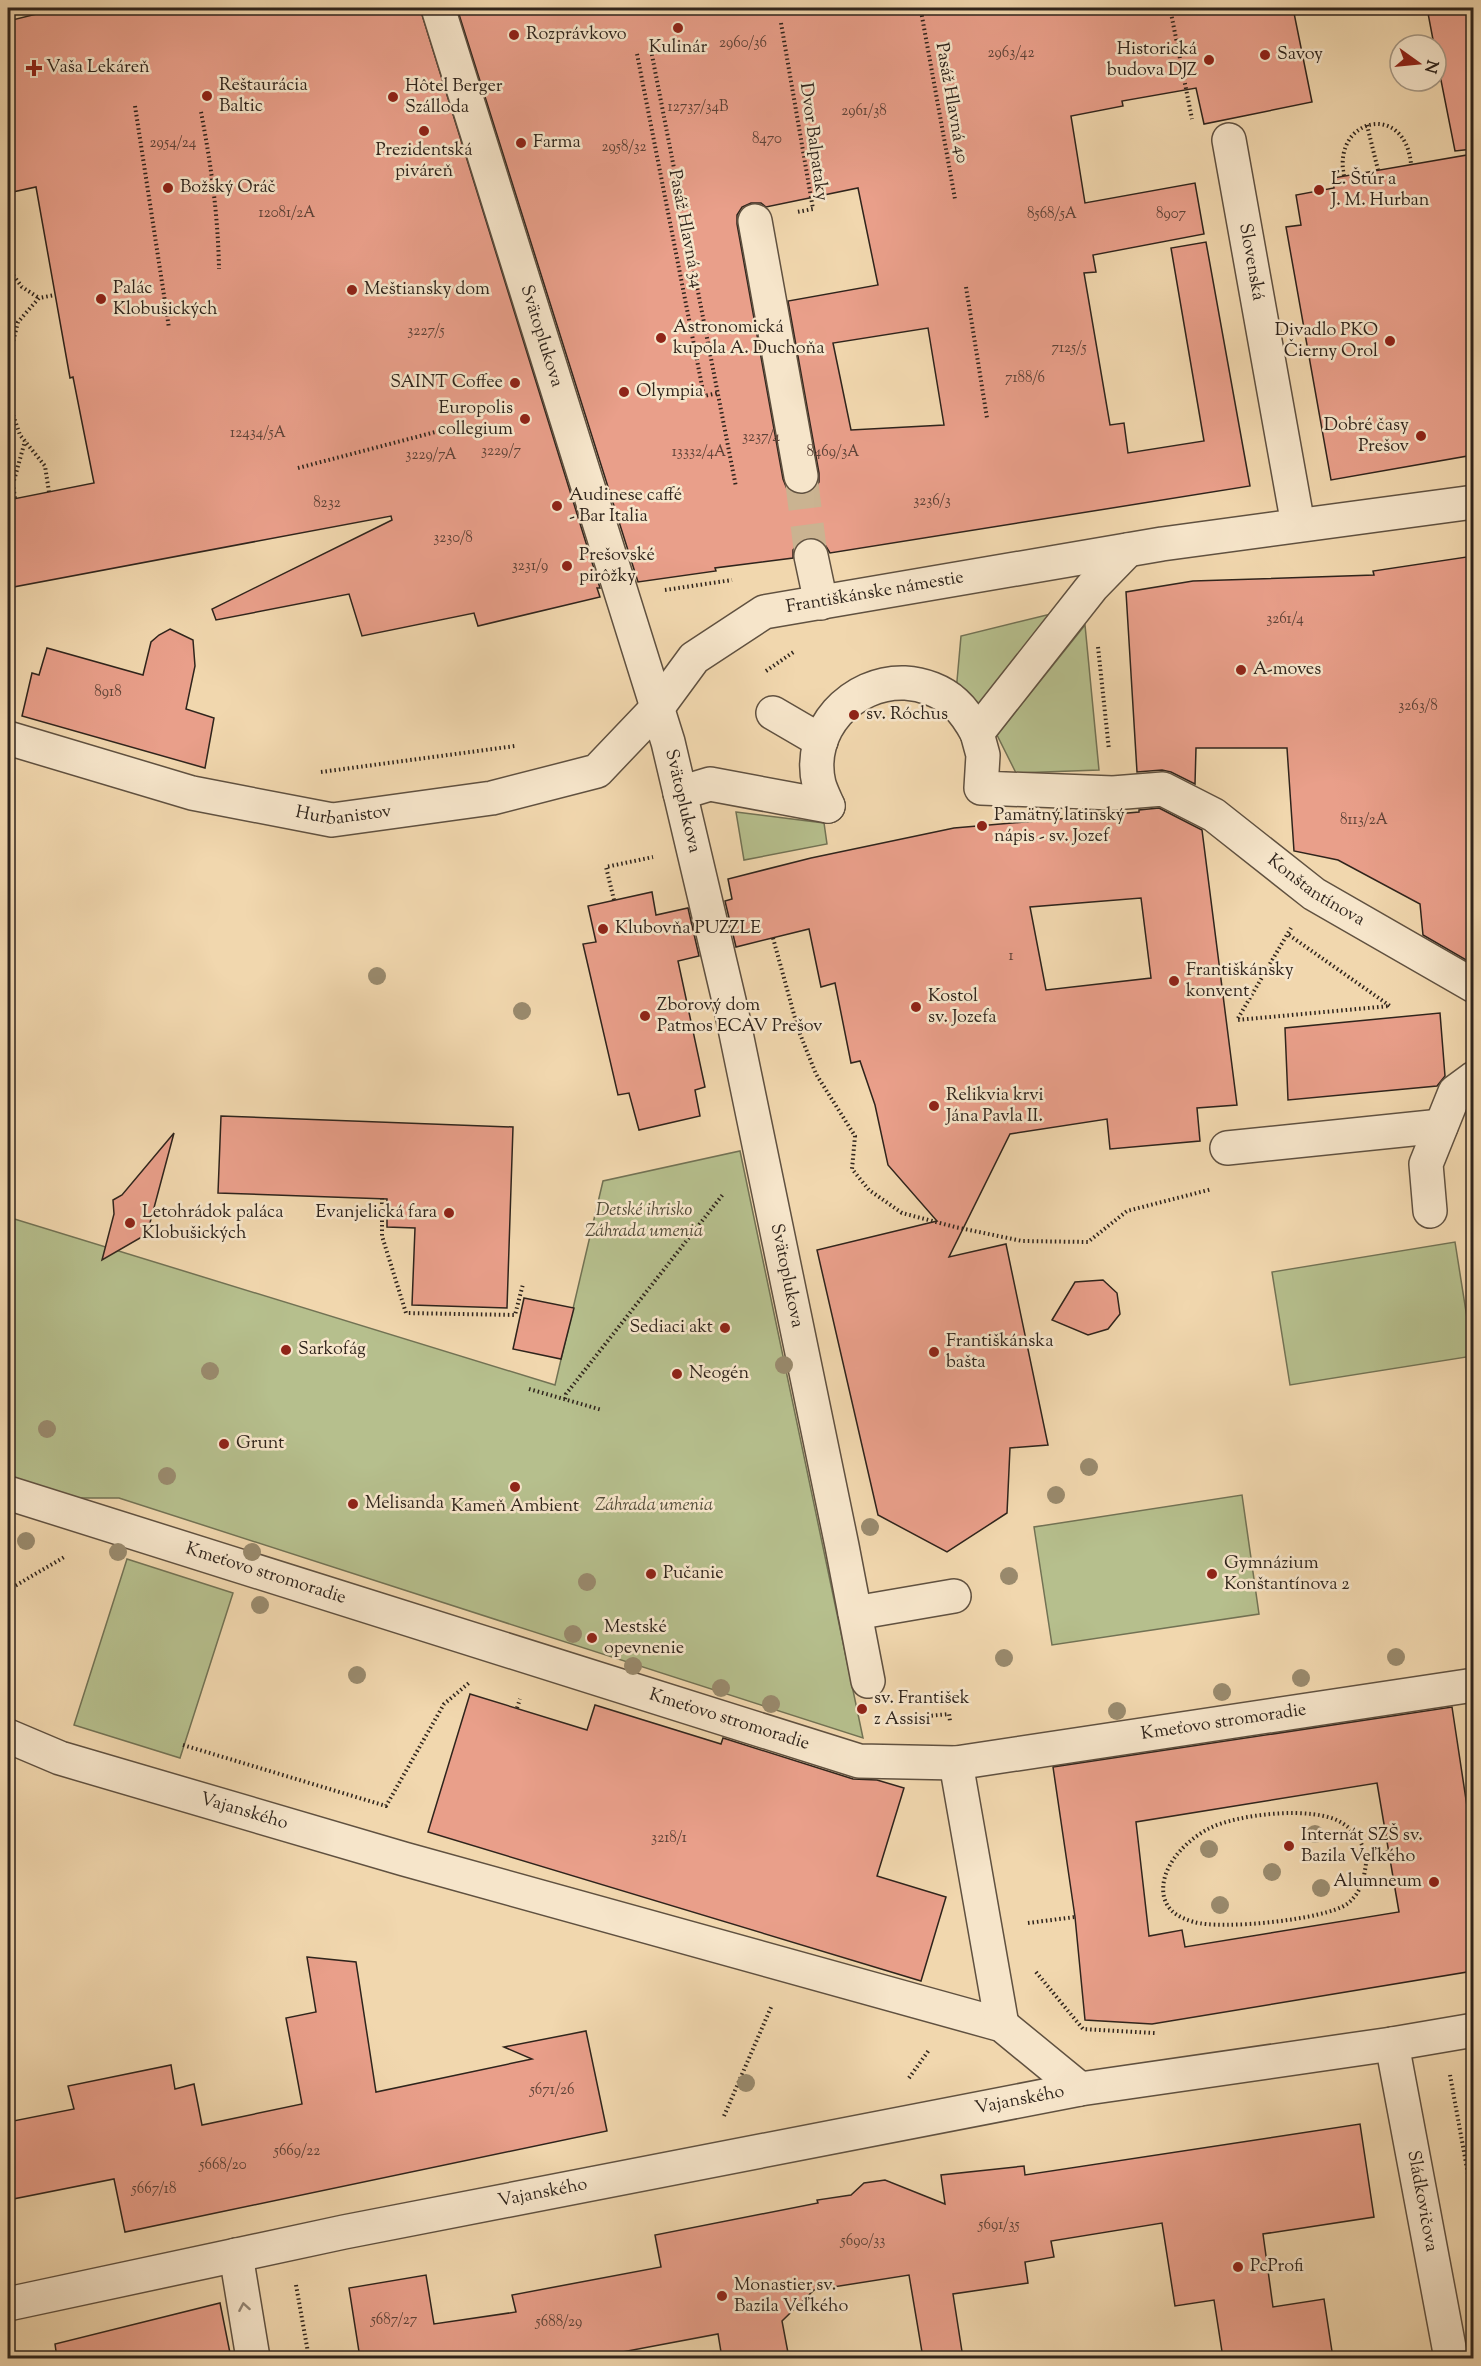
<svg xmlns="http://www.w3.org/2000/svg" width="1481" height="2366" font-family="'Sorts Mill Goudy',serif">
<style>
.green{fill:#b6bf8d;stroke:#727254;stroke-width:1.5}
.building{fill:#e99f8a;stroke:#2f241c;stroke-width:1.5;fill-rule:evenodd}
.lines{fill:none;stroke-linecap:round;stroke-linejoin:round}
.minor-tunnel{stroke:#cab391;stroke-width:33;stroke-dasharray:33 16;stroke-linecap:butt}
.minor-casing{stroke:#605140;stroke-width:36}
.path{stroke:#2f241c;stroke-width:4;stroke-dasharray:1.5 3;stroke-linecap:butt}
.minor{stroke:#f6e5ca;stroke-width:33}
.tree{fill:#998a6d}
.oneway{stroke:#928473}
.poi-dot{fill:#8f2418;stroke:#f6e5ca;stroke-width:2}
.labels{text-anchor:middle;dominant-baseline:central;stroke-width:5;stroke-linejoin:round;paint-order:stroke}
.number-label{font-size:15px;fill:#5e4338}
.poi-label{font-size:18px;fill:#2f241c;stroke:#f6e5ca;text-anchor:start}
.street-label{font-size:18px;fill:#2f241c;stroke:#f6e5ca}
.park-label{font-size:18px;font-style:italic;fill:#514b38;stroke:#f6e5ca}
</style>
<rect width="100%" height="100%" fill="#f1d7ae"/>
<filter id="stains"><feTurbulence type="fractalNoise" baseFrequency=".00333" numOctaves="4"/><feColorMatrix values="0 0 0 0 .2 0 0 0 0 .09 0 0 0 0 .02 0 0 0 .5 -.17"/></filter>
<radialGradient id="worn" r=".72"><stop offset=".6" stop-color="#630" stop-opacity="0"/><stop offset="1" stop-color="#630" stop-opacity=".3"/></radialGradient>
<g class="green">
<path d="M 1051,614 L 981,708 L 956,692 L 961,636 Z"/>
<path d="M 1085,625 L 1099,770 L 1016,773 L 997,735 Z"/>
<path d="M 736,812 L 824,823 L 827,844 L 744,860 Z"/>
<path d="M 740,1151 L 863,1738 L 119,1498 L 8,1498 L 8,1217 L 555,1385 L 603,1181 Z"/>
<path d="M 1455,1242 L 1473,1356 L 1290,1385 L 1272,1272 Z"/>
<path d="M 1242,1495 L 1259,1614 L 1052,1645 L 1034,1527 Z"/>
<path d="M 127,1559 L 233,1593 L 180,1758 L 74,1725 Z"/>
</g>
<g class="building">
<path d="M 61,8 L 420,8 L 600,588 L 597,588 L 600,597 L 478,626 L 474,613 L 362,636 L 349,594 L 216,620 L 212,609 L 392,520 L 391,516 L 8,588 L 8,500 L 94,483 L 73,377 L 70,378 L 36,187 L 8,193 L 8,21 Z"/>
<path d="M 457,8 L 1293,8 L 1312,102 L 1204,124 L 1196,88 L 1122,101 L 1123,106 L 1071,116 L 1085,203 L 1195,183 L 1204,234 L 1093,255 L 1096,272 L 1084,273 L 1110,425 L 1124,423 L 1128,453 L 1204,441 L 1171,248 L 1206,242 L 1250,486 L 830,553 L 824,543 L 817,538 L 808,538 L 798,543 L 793,550 L 793,558 L 715,568 L 716,571 L 638,582 ZM 858,188 L 878,285 L 788,301 L 819,473 L 819,482 L 814,490 L 805,494 L 795,494 L 787,489 L 783,479 L 737,224 L 737,215 L 742,207 L 751,203 L 761,203 L 766,207 ZM 928,328 L 944,425 L 851,430 L 833,343 Z"/>
<path d="M 1427,8 L 1473,8 L 1473,149 L 1455,151 L 1436,55 L 1436,45 L 1434,45 Z"/>
<path d="M 1473,154 L 1473,455 L 1331,480 L 1286,227 L 1301,225 L 1296,195 L 1334,188 L 1333,178 Z"/>
<path d="M 1473,556 L 1473,964 L 1423,935 L 1420,904 L 1338,860 L 1294,851 L 1287,748 L 1196,748 L 1195,784 L 1171,772 L 1162,770 L 1137,772 L 1126,592 L 1193,581 L 1374,575 L 1373,571 Z"/>
<path d="M 170,629 L 193,640 L 195,666 L 186,709 L 214,718 L 205,768 L 22,716 L 32,673 L 39,675 L 47,648 L 143,675 L 151,642 L 159,635 Z"/>
<path d="M 1159,808 L 1202,830 L 1237,1105 L 1197,1108 L 1200,1141 L 1110,1149 L 1107,1119 L 1010,1134 L 949,1257 L 1006,1244 L 1048,1445 L 1010,1448 L 1007,1513 L 947,1552 L 878,1515 L 817,1250 L 937,1221 L 888,1165 L 875,1105 L 860,1061 L 851,1063 L 835,983 L 821,987 L 809,929 L 736,947 L 725,901 L 732,899 L 728,879 L 811,858 L 954,828 L 1139,812 L 1139,810 ZM 1141,898 L 1151,978 L 1046,990 L 1030,907 Z"/>
<path d="M 652,892 L 656,915 L 688,908 L 699,956 L 678,961 L 705,1087 L 695,1090 L 700,1116 L 639,1130 L 629,1093 L 618,1095 L 583,944 L 596,942 L 588,906 Z"/>
<path d="M 1440,1013 L 1445,1076 L 1437,1086 L 1288,1100 L 1285,1028 Z"/>
<path d="M 221,1116 L 513,1127 L 507,1308 L 412,1305 L 415,1228 L 387,1227 L 387,1199 L 218,1193 Z"/>
<path d="M 174,1133 L 147,1234 L 102,1260 L 114,1214 L 113,1200 L 122,1195 Z"/>
<path d="M 1103,1280 L 1117,1293 L 1120,1314 L 1108,1329 L 1088,1335 L 1052,1320 L 1075,1282 Z"/>
<path d="M 524,1298 L 574,1308 L 561,1359 L 513,1349 Z"/>
<path d="M 470,1694 L 587,1730 L 595,1705 L 721,1744 L 723,1738 L 853,1779 L 877,1780 L 904,1788 L 877,1876 L 946,1897 L 921,1981 L 428,1832 Z"/>
<path d="M 1452,1707 L 1473,1846 L 1473,1971 L 1152,2024 L 1085,2020 L 1075,1917 L 1053,1767 ZM 1377,1783 L 1399,1912 L 1185,1947 L 1182,1930 L 1149,1936 L 1136,1822 Z"/>
<path d="M 307,1957 L 356,1962 L 376,2092 L 532,2059 L 504,2047 L 586,2031 L 607,2131 L 125,2232 L 114,2179 L 8,2200 L 8,2122 L 74,2109 L 68,2086 L 171,2065 L 175,2089 L 194,2084 L 202,2125 L 302,2104 L 286,2018 L 316,2012 Z"/>
<path d="M 1360,2124 L 1374,2217 L 1263,2234 L 1273,2307 L 1324,2299 L 1333,2358 L 1223,2358 L 1214,2300 L 1175,2306 L 1162,2223 L 1051,2241 L 1054,2257 L 1025,2262 L 1028,2283 L 953,2294 L 963,2358 L 923,2358 L 909,2275 L 814,2290 L 782,2321 L 789,2358 L 722,2358 L 718,2334 L 606,2355 L 607,2358 L 360,2358 L 349,2288 L 426,2275 L 434,2324 L 516,2312 L 512,2295 L 661,2267 L 655,2235 L 818,2203 L 817,2200 L 851,2195 L 864,2183 L 885,2180 L 945,2204 L 941,2175 L 1024,2166 L 1025,2175 Z"/>
<path d="M 220,2303 L 231,2358 L 57,2358 L 55,2344 Z"/>
</g>
<g class="lines">
<path class="minor-tunnel" d="M 801,476 L 811,556"/>
<defs>
<g id="minor">
<path id="s1" d="M 438,8 L 668,742 L 731,1009 L 842,1546 L 868,1681"/>
<path id="s2" d="M 1229,140 L 1298,525"/>
<path d="M 755,221 L 801,476"/>
<path id="s3" d="M 1128,550 L 1092,587 L 977,733 L 983,755 L 981,788 L 1113,793 L 1163,789 L 1214,815 L 1314,894 L 1474,986"/>
<path d="M 811,556 L 821,603"/>
<path d="M 773,713 L 821,741"/>
<path id="s4" d="M 8,738 L 192,793 L 332,820 L 492,798 L 597,771 L 658,707 L 694,658 L 764,612 L 1162,544 L 1474,502"/>
<path d="M 680,793 L 710,784 L 828,806"/>
<path d="M 828,806 C 825,799 821,791 819,784 C 806,730 852,681 905,683 C 923,684 942,691 955,703 C 965,712 971,722 977,733"/>
<path d="M 1227,1148 L 1441,1126"/>
<path d="M 1430,1211 L 1426,1164 L 1455,1092 L 1474,1078"/>
<path id="s5" d="M 8,1493 L 859,1761 L 956,1763 L 1474,1685"/>
<path d="M 855,1613 L 954,1596"/>
<path id="s6" d="M 8,1736 L 60,1758 L 404,1859 L 1002,2025 L 1080,2089"/>
<path d="M 956,1763 L 1002,2025"/>
<path id="s7" d="M 1392,2044 L 1451,2358"/>
<path d="M 236,2255 L 253,2358"/>
<path id="s8" d="M 8,2304 L 344,2232 L 1080,2089 L 1392,2044 L 1474,2030"/>
</g>
</defs>
<use href="#minor" class="minor-casing"/>
<g class="path">
<path d="M 1170,8 L 1192,119"/>
<path d="M 921,11 L 955,199"/>
<path d="M 781,23 L 813,209 L 797,212"/>
<path d="M 651,50 L 736,487"/>
<path d="M 637,54 L 704,396 L 718,393"/>
<path d="M 135,106 L 169,328"/>
<path d="M 201,112 C 211,164 218,215 219,269"/>
<path d="M 1367,125 L 1378,170"/>
<path d="M 1344,176 C 1332,118 1405,101 1411,164"/>
<path d="M 8,268 L 22,287 L 39,298"/>
<path d="M 966,287 L 987,418"/>
<path d="M 298,468 L 443,430"/>
<path d="M 49,492 L 45,466 L 20,435 L 12,412 L 10,377 L 13,342 L 18,322 L 39,298 L 55,295"/>
<path d="M 15,498 L 13,484 L 25,441"/>
<path d="M 665,590 L 732,580"/>
<path d="M 1098,647 L 1109,750"/>
<path d="M 766,671 L 795,651"/>
<path d="M 321,772 L 515,746"/>
<path d="M 614,900 L 606,867 L 653,857"/>
<path d="M 1289,935 L 1390,1006 L 1237,1020 L 1291,928"/>
<path d="M 773,938 L 798,1029 L 816,1074 L 855,1136 L 852,1169 L 869,1190 L 902,1213 L 955,1227 L 1022,1241 L 1088,1242 L 1127,1211 L 1212,1189"/>
<path d="M 382,1198 L 382,1236 L 406,1313 L 515,1315 L 523,1284"/>
<path d="M 529,1389 L 602,1410"/>
<path d="M 565,1399 L 566,1394 L 724,1193"/>
<path d="M 8,1590 L 66,1556"/>
<path d="M 517,1708 L 520,1699"/>
<path d="M 918,1717 L 949,1714 L 950,1721"/>
<path d="M 183,1745 L 386,1806 L 444,1704 L 470,1682"/>
<path d="M 1367,1855 C 1365,1873 1363,1892 1347,1904 C 1324,1920 1221,1930 1194,1922 C 1180,1918 1168,1912 1164,1897 C 1158,1869 1185,1841 1208,1829 C 1236,1814 1315,1805 1342,1823 C 1354,1830 1361,1842 1367,1855 L 1389,1852"/>
<path d="M 1028,1923 L 1075,1917"/>
<path d="M 1036,1972 L 1083,2029 L 1155,2033"/>
<path d="M 1450,2075 L 1474,2207"/>
<path d="M 909,2078 L 929,2050"/>
<path d="M 724,2116 L 772,2005"/>
<path d="M 296,2285 L 309,2358"/>
</g>
<use href="#minor" class="minor"/>
</g>
<g class="tree">
<circle cx="377" cy="976" r="9"/>
<circle cx="522" cy="1011" r="9"/>
<circle cx="784" cy="1365" r="9"/>
<circle cx="210" cy="1371" r="9"/>
<circle cx="47" cy="1429" r="9"/>
<circle cx="1089" cy="1467" r="9"/>
<circle cx="167" cy="1476" r="9"/>
<circle cx="1056" cy="1495" r="9"/>
<circle cx="870" cy="1527" r="9"/>
<circle cx="26" cy="1541" r="9"/>
<circle cx="118" cy="1552" r="9"/>
<circle cx="252" cy="1552" r="9"/>
<circle cx="1009" cy="1576" r="9"/>
<circle cx="587" cy="1582" r="9"/>
<circle cx="260" cy="1605" r="9"/>
<circle cx="573" cy="1634" r="9"/>
<circle cx="1396" cy="1657" r="9"/>
<circle cx="1004" cy="1658" r="9"/>
<circle cx="633" cy="1666" r="9"/>
<circle cx="357" cy="1675" r="9"/>
<circle cx="1301" cy="1678" r="9"/>
<circle cx="721" cy="1688" r="9"/>
<circle cx="1222" cy="1692" r="9"/>
<circle cx="771" cy="1704" r="9"/>
<circle cx="1117" cy="1711" r="9"/>
<circle cx="1315" cy="1834" r="9"/>
<circle cx="1209" cy="1849" r="9"/>
<circle cx="1272" cy="1872" r="9"/>
<circle cx="1321" cy="1888" r="9"/>
<circle cx="1220" cy="1905" r="9"/>
<circle cx="746" cy="2083" r="9"/>
</g>
<defs><path id="oneway-chevron" d="M-2-3.5L2.5 0L-2 3.5" fill="none" stroke-width="1.6" stroke-linecap="round" stroke-linejoin="round" transform="scale(1.5)"/></defs>
<use class="oneway" href="#oneway-chevron" transform="translate(244 2307) rotate(-100)"/>
<g class="poi-dot">
<circle cx="678" cy="28" r="6"/>
<circle cx="514" cy="35" r="6"/>
<circle cx="1265" cy="55" r="6"/>
<circle cx="1209" cy="60" r="6"/>
<path d="M31 59h6v6h6v6h-6v6h-6v-6h-6v-6h6z"/>
<circle cx="207" cy="96" r="6"/>
<circle cx="393" cy="97" r="6"/>
<circle cx="424" cy="131" r="6"/>
<circle cx="521" cy="143" r="6"/>
<circle cx="168" cy="188" r="6"/>
<circle cx="1319" cy="190" r="6"/>
<circle cx="352" cy="290" r="6"/>
<circle cx="101" cy="299" r="6"/>
<circle cx="661" cy="338" r="6"/>
<circle cx="1390" cy="341" r="6"/>
<circle cx="515" cy="383" r="6"/>
<circle cx="624" cy="392" r="6"/>
<circle cx="525" cy="419" r="6"/>
<circle cx="1421" cy="436" r="6"/>
<circle cx="557" cy="506" r="6"/>
<circle cx="567" cy="566" r="6"/>
<circle cx="1241" cy="670" r="6"/>
<circle cx="854" cy="715" r="6"/>
<circle cx="982" cy="826" r="6"/>
<circle cx="603" cy="929" r="6"/>
<circle cx="1174" cy="981" r="6"/>
<circle cx="916" cy="1007" r="6"/>
<circle cx="645" cy="1016" r="6"/>
<circle cx="934" cy="1106" r="6"/>
<circle cx="449" cy="1213" r="6"/>
<circle cx="130" cy="1223" r="6"/>
<circle cx="725" cy="1328" r="6"/>
<circle cx="286" cy="1350" r="6"/>
<circle cx="934" cy="1352" r="6"/>
<circle cx="677" cy="1374" r="6"/>
<circle cx="224" cy="1444" r="6"/>
<circle cx="515" cy="1487" r="6"/>
<circle cx="353" cy="1504" r="6"/>
<circle cx="651" cy="1574" r="6"/>
<circle cx="1212" cy="1574" r="6"/>
<circle cx="592" cy="1638" r="6"/>
<circle cx="862" cy="1709" r="6"/>
<circle cx="1289" cy="1846" r="6"/>
<circle cx="1434" cy="1882" r="6"/>
<circle cx="1238" cy="2267" r="6"/>
<circle cx="722" cy="2296" r="6"/>
</g>
<g class="labels">
<g class="number-label">
<text x="743" y="43">2960/36</text>
<text x="1011" y="53">2963/42</text>
<text x="698" y="107">12737/34B</text>
<text x="864" y="111">2961/38</text>
<text x="767" y="139">8470</text>
<text x="173" y="143">2954/24</text>
<text x="624" y="147">2958/32</text>
<text x="287" y="213">12081/2A</text>
<text x="1052" y="214">8568/5A</text>
<text x="1171" y="214">8907</text>
<text x="426" y="331">3227/5</text>
<text x="1069" y="348">7125/5</text>
<text x="1025" y="378">7188/6</text>
<text x="258" y="433">12434/5A</text>
<text x="761" y="437">3237/4</text>
<text x="501" y="451">3229/7</text>
<text x="699" y="452">13332/4A</text>
<text x="833" y="452">8469/3A</text>
<text x="431" y="455">3229/7A</text>
<text x="932" y="501">3236/3</text>
<text x="327" y="503">8232</text>
<text x="453" y="538">3230/8</text>
<text x="530" y="566">3231/9</text>
<text x="1285" y="619">3261/4</text>
<text x="108" y="692">8918</text>
<text x="1418" y="706">3263/8</text>
<text x="1364" y="820">8113/2A</text>
<text x="1011" y="956">1</text>
<text x="669" y="1838">3218/1</text>
<text x="552" y="2090">5671/26</text>
<text x="297" y="2151">5669/22</text>
<text x="223" y="2165">5668/20</text>
<text x="154" y="2189">5667/18</text>
<text x="999" y="2225">5691/35</text>
<text x="863" y="2241">5690/33</text>
<text x="394" y="2320">5687/27</text>
<text x="559" y="2322">5688/29</text>
</g>
<g class="poi-label">
<text x="526" y="35">Rozprávkovo</text>
<text x="678" y="48" text-anchor="middle">Kulinár</text>
<text x="1197" y="50" text-anchor="end">Historická<tspan x="1197" dy="21">budova DJZ</tspan></text>
<text x="1277" y="55">Savoy</text>
<text x="46" y="68">Vaša Lekáreň</text>
<text x="219" y="86">Reštaurácia<tspan x="219" dy="21">Baltic</tspan></text>
<text x="405" y="87">Hôtel Berger<tspan x="405" dy="21">Szálloda</tspan></text>
<text x="533" y="143">Farma</text>
<text x="424" y="151" text-anchor="middle">Prezidentská<tspan x="424" dy="21">piváreň</tspan></text>
<text x="1331" y="180">Ľ. Štúr a<tspan x="1331" dy="21">J. M. Hurban</tspan></text>
<text x="180" y="188">Božský Oráč</text>
<text x="113" y="289">Palác<tspan x="113" dy="21">Klobušických</tspan></text>
<text x="364" y="290">Meštiansky dom</text>
<text x="673" y="328">Astronomická<tspan x="673" dy="21">kupola A. Duchoňa</tspan></text>
<text x="1378" y="331" text-anchor="end">Divadlo PKO<tspan x="1378" dy="21">Čierny Orol</tspan></text>
<text x="503" y="383" text-anchor="end">SAINT Coffee</text>
<text x="636" y="392">Olympia</text>
<text x="513" y="409" text-anchor="end">Europolis<tspan x="513" dy="21">collegium</tspan></text>
<text x="1409" y="426" text-anchor="end">Dobré časy<tspan x="1409" dy="21">Prešov</tspan></text>
<text x="569" y="496">Audinese caffé<tspan x="569" dy="21">- Bar Italia</tspan></text>
<text x="579" y="556">Prešovské<tspan x="579" dy="21">pirôžky</tspan></text>
<text x="1253" y="670">A-moves</text>
<text x="866" y="715">sv. Róchus</text>
<text x="994" y="816">Pamätný latinský<tspan x="994" dy="21">nápis - sv. Jozef</tspan></text>
<text x="615" y="929">Klubovňa PUZZLE</text>
<text x="1186" y="971">Františkánsky<tspan x="1186" dy="21">konvent</tspan></text>
<text x="928" y="997">Kostol<tspan x="928" dy="21">sv. Jozefa</tspan></text>
<text x="657" y="1006">Zborový dom<tspan x="657" dy="21">Patmos ECAV Prešov</tspan></text>
<text x="946" y="1096">Relikvia krvi<tspan x="946" dy="21">Jána Pavla II.</tspan></text>
<text x="142" y="1213">Letohrádok paláca<tspan x="142" dy="21">Klobušických</tspan></text>
<text x="437" y="1213" text-anchor="end">Evanjelická fara</text>
<text x="713" y="1328" text-anchor="end">Sediaci akt</text>
<text x="946" y="1342">Františkánska<tspan x="946" dy="21">bašta</tspan></text>
<text x="298" y="1350">Sarkofág</text>
<text x="689" y="1374">Neogén</text>
<text x="236" y="1444">Grunt</text>
<text x="365" y="1504">Melisanda</text>
<text x="515" y="1507" text-anchor="middle">Kameň Ambient</text>
<text x="1224" y="1564">Gymnázium<tspan x="1224" dy="21">Konštantínova 2</tspan></text>
<text x="663" y="1574">Pučanie</text>
<text x="604" y="1628">Mestské<tspan x="604" dy="21">opevnenie</tspan></text>
<text x="874" y="1699">sv. František<tspan x="874" dy="21">z Assisi</tspan></text>
<text x="1301" y="1836">Internát SZŠ sv.<tspan x="1301" dy="21">Bazila Veľkého</tspan></text>
<text x="1422" y="1882" text-anchor="end">Alumneum</text>
<text x="1250" y="2267">PcProfi</text>
<text x="734" y="2286">Monastier sv.<tspan x="734" dy="21">Bazila Veľkého</tspan></text>
</g>
<g class="street-label">
<text transform="translate(951 103) rotate(80)">Pasáž Hlavná 40</text>
<text transform="translate(813 142) rotate(82)">Dvor Balpataky</text>
<text transform="translate(685 229) rotate(79)">Pasáž Hlavná 34</text>
<text stroke="none"><textPath href="#s2" startOffset="124">Slovenská</textPath></text>
<text stroke="none"><textPath href="#s1" startOffset="344">Svätoplukova</textPath></text>
<text stroke="none"><textPath href="#s4" startOffset="950">Františkánske námestie</textPath></text>
<text stroke="none"><textPath href="#s1" startOffset="830">Svätoplukova</textPath></text>
<text stroke="none"><textPath href="#s4" startOffset="346">Hurbanistov</textPath></text>
<text stroke="none"><textPath href="#s3" startOffset="660">Konštantínova</textPath></text>
<text stroke="none"><textPath href="#s1" startOffset="1316">Svätoplukova</textPath></text>
<text stroke="none"><textPath href="#s5" startOffset="270">Kmeťovo stromoradie</textPath></text>
<text stroke="none"><textPath href="#s5" startOffset="756">Kmeťovo stromoradie</textPath></text>
<text stroke="none"><textPath href="#s5" startOffset="1260">Kmeťovo stromoradie</textPath></text>
<text stroke="none"><textPath href="#s6" startOffset="248">Vajanského</textPath></text>
<text stroke="none"><textPath href="#s8" startOffset="1032">Vajanského</textPath></text>
<text stroke="none"><textPath href="#s8" startOffset="546">Vajanského</textPath></text>
<text stroke="none"><textPath href="#s7" startOffset="160">Sládkovičova</textPath></text>
</g>
<g class="park-label">
<text x="644" y="1211">Detské ihrisko<tspan x="644" dy="21">Záhrada umenia</tspan></text>
<text x="654" y="1506">Záhrada umenia</text>
</g>
</g>
<rect width="1481" height="2366" fill="none" stroke="#f1d7ae" stroke-width="30"/>
<rect x="9" y="9" width="1463" height="2348" fill="none" stroke="#2f241c" stroke-width="3"/>
<rect x="15" y="15" width="1451" height="2336" fill="none" stroke="#2f241c" stroke-width="1.5"/>
<g transform="translate(1418 63) rotate(105)"><circle r="28" fill="#f6e5ca" stroke="#a69884" stroke-width="1.5"/>
<path d="M0-4.5L10 22L0 15L-10 22Z" fill="#8f2418"/>
<text y="-9" font-size="16" font-weight="bold" text-anchor="middle" fill="#2f241c">N</text>
</g>
<rect width="100%" height="100%" filter="url(#stains)"/>
<rect width="100%" height="100%" fill="url(#worn)"/>
</svg>
